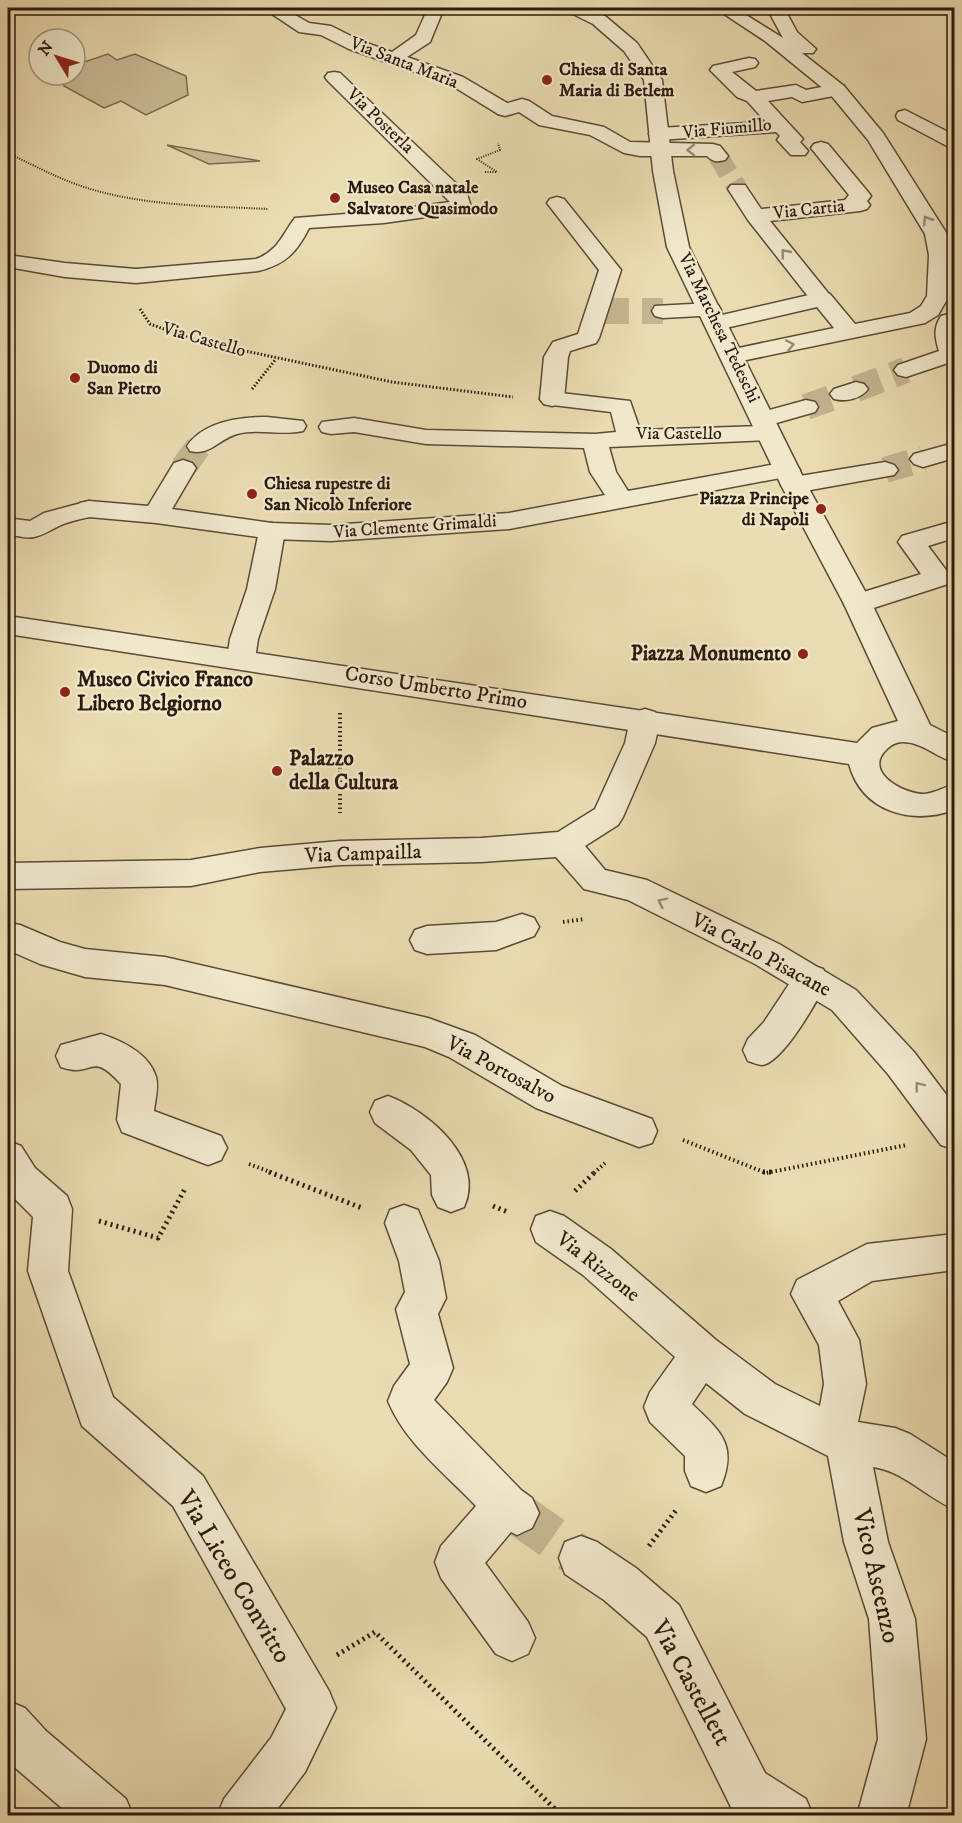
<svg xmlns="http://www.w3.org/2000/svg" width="962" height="1823" font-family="'IM FELL DW Pica',serif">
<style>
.green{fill:#cabb95;stroke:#7a6b51;stroke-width:1.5}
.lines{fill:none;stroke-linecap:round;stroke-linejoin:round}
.pedestrian-tunnel-far2{stroke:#c4b590;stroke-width:20;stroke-dasharray:20 10;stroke-linecap:butt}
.pedestrian-tunnel-far1{stroke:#c4b590;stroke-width:26;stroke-dasharray:26 13;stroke-linecap:butt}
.pedestrian-tunnel{stroke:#c4b590;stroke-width:43;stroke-dasharray:43 22;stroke-linecap:butt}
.minor-tunnel{stroke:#c4b590;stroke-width:26;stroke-dasharray:26 13;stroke-linecap:butt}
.pedestrian-casing{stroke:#5b4b36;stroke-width:3}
.minor-casing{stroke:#5b4b36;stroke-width:3}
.tertiary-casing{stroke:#5b4b36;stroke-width:3}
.path-far3{stroke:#2b1b0d;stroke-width:2;stroke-dasharray:1 1.5;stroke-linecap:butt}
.path-far2{stroke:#2b1b0d;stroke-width:3;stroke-dasharray:1.5 2;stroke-linecap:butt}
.path-far1{stroke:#2b1b0d;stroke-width:4;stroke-dasharray:1.5 3;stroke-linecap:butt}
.path{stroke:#2b1b0d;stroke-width:5;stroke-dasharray:2 4;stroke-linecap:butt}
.pedestrian{fill:#f1e8cc;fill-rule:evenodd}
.minor{fill:#f1e8cc;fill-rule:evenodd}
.tertiary{fill:#f1e8cc;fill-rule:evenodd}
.oneway{stroke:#988c76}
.poi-dot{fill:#8f2418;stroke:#f1e8cc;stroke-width:2}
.labels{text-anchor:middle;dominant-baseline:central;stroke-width:4.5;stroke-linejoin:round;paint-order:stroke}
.far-street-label{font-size:18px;fill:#2b1b0d;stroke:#f1e8cc}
.far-poi-label{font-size:18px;font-weight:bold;fill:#2b1b0d;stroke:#f1e8cc;text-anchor:start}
.poi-label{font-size:21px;font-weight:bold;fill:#2b1b0d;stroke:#f1e8cc;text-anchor:start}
.street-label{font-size:21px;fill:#2b1b0d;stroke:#f1e8cc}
.near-street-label{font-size:26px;fill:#2b1b0d;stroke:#f1e8cc}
</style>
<rect width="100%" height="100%" fill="#eadcb1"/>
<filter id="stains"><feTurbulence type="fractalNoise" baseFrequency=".00333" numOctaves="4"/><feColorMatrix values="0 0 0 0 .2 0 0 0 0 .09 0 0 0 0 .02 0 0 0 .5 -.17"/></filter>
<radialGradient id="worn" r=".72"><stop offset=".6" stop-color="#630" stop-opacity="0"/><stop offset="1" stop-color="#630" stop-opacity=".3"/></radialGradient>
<g class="green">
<path d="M 108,54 L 117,60 L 135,54 L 186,76 L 188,95 L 146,115 L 121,101 L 104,108 L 64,86 L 62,75 L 75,75 L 75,65 Z"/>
<path d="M 167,145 L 260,161 L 209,164 Z"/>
</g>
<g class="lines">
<path class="pedestrian-tunnel-far2" d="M 718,156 L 738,189"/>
<g class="pedestrian-tunnel-far1">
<path d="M 603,311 L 663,311"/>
<path d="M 885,470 L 923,459"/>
</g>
<path class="pedestrian-tunnel" d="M 517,1513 L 581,1558"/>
<g class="minor-tunnel">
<path d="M 856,389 L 906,370"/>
<path d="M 806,407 L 842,394"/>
<path d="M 183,468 L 199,446"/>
</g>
<defs>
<g id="pedestrian">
<path d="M 749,58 L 755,59 L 758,63 L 755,67 L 732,72 L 756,91 L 796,85 L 806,90 L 837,84 L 844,86 L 846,90 L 844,94 L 802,102 L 792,97 L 768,101 L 803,139 L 800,142 L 808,151 L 805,155 L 791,155 L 777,140 L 780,136 L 776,132 L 659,140 L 652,138 L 649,134 L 652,130 L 659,128 L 766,122 L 747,101 L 737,97 L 710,70 L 713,66 Z"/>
<path d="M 522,99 L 529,101 L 552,116 L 604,127 L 630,142 L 713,144 L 720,146 L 728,156 L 725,160 C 717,162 713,162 707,156 L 640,156 L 624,153 L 590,135 L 539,125 L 519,112 L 505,116 L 498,114 L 496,110 L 498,106 Z"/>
<path d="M 821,142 L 828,144 L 868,192 L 871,196 L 867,201 L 870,205 L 867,209 L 860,211 L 770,221 L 833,299 L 830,304 L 822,306 L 814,304 L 748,220 L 728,189 L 731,185 L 745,185 L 761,209 L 845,200 L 849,195 L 811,148 L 814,144 Z"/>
<path d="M 557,197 L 564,199 L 621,270 L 599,338 L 596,343 L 570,351 L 568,357 L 564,399 L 560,404 L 552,406 L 544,404 L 540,399 L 544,357 L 553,342 L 578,334 L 599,270 L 547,203 L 550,199 Z"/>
<path d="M 710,303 L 718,305 L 721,310 L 718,315 L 663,318 L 655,316 L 652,311 L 655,306 Z"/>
<path d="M 954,443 L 954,458 L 923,467 L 914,464 L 910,459 L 914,454 Z"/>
<path d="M 885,462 L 894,465 L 898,470 L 894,475 L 794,493 L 785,491 L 781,485 L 785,479 L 794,477 Z"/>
<path d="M 89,501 L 98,503 L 102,509 L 98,515 C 86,518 73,520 61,525 C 37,537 36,541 8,534 L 8,520 L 14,519 L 30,521 L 44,513 Z"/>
<path d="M 954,521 L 954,538 L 928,546 L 952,578 L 948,584 L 858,613 L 848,611 L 844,604 L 848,597 L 921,574 L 898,542 L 902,536 Z"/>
<path d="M 272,523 L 281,525 L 285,531 L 275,589 L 258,639 L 255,659 L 251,666 L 241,669 L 231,666 L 227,659 L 230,639 L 247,589 L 259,531 L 263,525 Z"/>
<path d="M 522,914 L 534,918 L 539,927 L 534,936 L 496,950 L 427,954 L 415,950 L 410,940 L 415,930 L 427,926 L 496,922 Z"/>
<path d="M 8,923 L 20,925 L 60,942 L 85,949 L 165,957 L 428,1018 L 475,1035 L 562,1086 L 652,1119 L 657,1131 L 652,1143 L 639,1147 L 536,1108 L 449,1057 L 425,1047 L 165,985 L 85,977 L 40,964 L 8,950 Z"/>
<path d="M 811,965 L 823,969 L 828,979 C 819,998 783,1063 762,1065 C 758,1065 752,1062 748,1061 L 743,1050 L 748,1039 L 764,1022 L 799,969 Z"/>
<path d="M 101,1034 C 122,1041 149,1053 156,1077 C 159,1087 155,1101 154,1111 L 221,1136 L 227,1148 L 221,1160 L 208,1165 L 122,1132 L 117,1120 L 121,1084 C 89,1049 95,1079 61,1067 L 56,1056 L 61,1045 Z"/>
<path d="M 404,1205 L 418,1210 L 439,1261 L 446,1298 L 438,1314 L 453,1368 L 447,1382 L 434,1400 L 521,1490 L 532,1498 L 539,1513 L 532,1528 L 517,1535 L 511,1532 L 485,1563 L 528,1622 L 535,1638 L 528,1654 L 512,1661 L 496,1654 L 441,1578 L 435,1562 L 441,1546 L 476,1506 C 446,1474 405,1443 388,1401 L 394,1386 L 410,1364 L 396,1309 L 405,1292 L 399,1261 L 385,1223 L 390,1210 Z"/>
<path d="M 581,1536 L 597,1542 L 636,1568 L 679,1605 L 765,1773 L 772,1790 L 765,1807 L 748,1814 L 731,1807 L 647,1637 L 604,1600 L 565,1574 L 559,1558 L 565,1542 Z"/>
<path d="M 8,1701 L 25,1708 L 46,1731 L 126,1799 L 133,1816 L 71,1816 L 12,1765 L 8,1760 Z"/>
</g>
<g id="minor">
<path d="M 263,8 L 283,8 L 309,23 L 331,26 L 361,41 L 392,52 L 416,35 L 428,8 L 444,8 L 430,42 L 407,57 L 463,77 L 512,106 L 514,110 L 512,114 L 498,114 L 451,85 L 349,49 L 321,35 L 299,32 Z"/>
<path d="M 715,8 L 735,8 L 783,38 L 767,8 L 784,8 L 797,32 L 816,49 L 813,53 L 802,53 L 844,86 L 883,133 L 947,234 L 951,255 L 949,296 L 938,315 L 925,323 L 732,363 L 724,361 L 720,356 L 724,351 L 834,328 L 817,307 L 717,330 L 709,328 L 706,323 L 709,318 L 822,292 L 830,294 L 855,324 L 910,313 L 921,306 L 927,296 L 929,255 L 925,234 L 868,140 L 830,94 L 765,41 Z"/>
<path d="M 334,72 L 340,73 L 467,194 L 471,207 L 468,211 L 384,223 L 309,228 C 297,252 285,265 258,271 L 136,283 L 65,277 L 8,267 L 8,255 L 65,263 L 136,269 L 256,259 C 278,251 282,235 295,218 L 384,211 L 450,202 L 328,81 L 325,77 L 328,73 Z"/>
<path d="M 905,110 L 954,135 L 954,148 L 947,146 L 898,120 L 896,116 L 898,112 Z"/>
<path d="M 949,314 L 954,316 L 954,361 L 906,377 L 898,375 L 894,370 L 898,365 L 939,351 C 935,338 933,328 941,316 Z"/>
<path d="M 856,382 L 864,384 L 868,389 C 861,399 845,402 834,399 L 830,394 L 834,389 Z"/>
<path d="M 552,392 L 630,401 L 640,430 L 762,426 L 755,424 L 752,419 L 755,414 L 806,400 L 815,402 L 818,407 L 815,412 L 766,426 L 778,428 L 781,433 L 778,438 L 769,440 L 609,447 L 616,472 L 628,491 L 787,462 L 796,465 L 800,470 L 796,475 L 509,529 L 331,541 L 272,539 L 156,523 L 89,517 L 80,515 L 76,509 L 80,503 L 89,501 L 148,506 L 174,463 L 183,460 L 192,463 L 196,468 L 172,509 L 272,523 L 331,525 L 509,513 L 605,495 L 590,472 L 584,448 L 426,444 L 354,432 L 331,434 L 322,432 L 319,427 L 322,422 L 354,418 L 426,430 L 595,434 L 616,432 L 611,412 L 544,404 L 540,399 L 544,394 Z"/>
<path d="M 267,417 L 303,421 L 306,426 L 303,431 C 281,436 258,428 237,434 C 219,439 210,456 190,451 L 187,446 C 204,421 240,417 267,417 Z"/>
<path d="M 645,709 L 655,712 L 660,720 L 655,743 L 623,817 L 618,825 L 585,846 L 605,870 L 647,880 L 779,944 L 856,990 L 914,1052 L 954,1105 L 954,1149 L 941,1145 L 888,1074 L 832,1010 L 755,964 L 628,900 L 584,889 L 556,857 L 481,862 L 340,865 L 260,872 L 191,886 L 8,889 L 8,863 L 191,860 L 260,848 L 340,841 L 481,838 L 558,832 L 595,809 L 625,743 L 630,720 L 635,712 Z"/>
<path d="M 388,1096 C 428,1111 486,1160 464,1207 L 451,1212 L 438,1207 L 432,1195 L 431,1175 L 411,1150 L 375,1123 L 370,1112 L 375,1101 Z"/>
<path d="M 8,1141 L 21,1146 L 35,1168 L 67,1196 L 72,1209 L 68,1271 L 113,1397 L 203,1476 L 329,1691 L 336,1708 L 305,1772 L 272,1816 L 217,1816 L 224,1799 L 271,1738 L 286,1709 L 173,1506 L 82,1426 L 28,1271 L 33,1217 L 8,1192 Z"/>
<path d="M 550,1211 L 564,1216 L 611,1249 L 716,1340 L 775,1384 L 820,1406 L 824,1384 L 819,1345 L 791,1294 L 797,1280 L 867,1244 L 954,1234 L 954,1270 L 872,1281 L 838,1301 L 859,1340 L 866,1384 L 858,1422 L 895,1428 L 910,1434 L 954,1462 L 954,1509 C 926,1497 903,1471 873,1467 L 888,1542 L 915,1619 L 926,1739 L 906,1816 L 857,1816 L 878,1739 L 869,1619 L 844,1542 L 828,1456 L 745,1414 L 706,1383 L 692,1404 C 720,1431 738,1444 721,1486 L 706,1492 L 691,1486 L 685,1471 L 685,1456 L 650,1422 L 644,1407 L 650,1392 L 675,1357 L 583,1275 L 536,1242 L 531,1229 L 536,1216 Z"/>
<path d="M 748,1766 L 765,1773 L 806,1799 L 813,1816 L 744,1816 L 731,1807 L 724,1790 L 731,1773 Z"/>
</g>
<path id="tertiary" d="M 566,8 L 587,8 L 605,16 L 637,43 L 662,80 L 673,171 L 689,247 L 807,485 L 872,604 L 930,725 L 954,737 L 954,762 C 936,757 922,742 903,742 C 896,742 891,745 887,749 C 862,772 904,794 924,794 C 935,793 944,787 954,785 L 954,810 C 911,825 862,812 849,764 L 8,634 L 8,616 L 857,743 L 872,728 L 898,721 L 844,604 L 781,485 L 667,247 L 653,171 L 644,80 L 624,51 L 593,24 L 569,12 Z"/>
</defs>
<use href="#pedestrian" class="pedestrian-casing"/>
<use href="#minor" class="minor-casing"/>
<use href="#tertiary" class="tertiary-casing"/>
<g class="path-far3">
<path d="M 8,153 C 33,165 57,178 84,187 C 143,206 207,206 268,209"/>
<path d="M 485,172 L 497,172 L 477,159 L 500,150 L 498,143"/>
</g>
<g class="path-far2">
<path d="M 140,309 L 150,324 L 198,341 L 392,382 L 513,397"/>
<path d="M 252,389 L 276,359"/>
</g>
<g class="path-far1">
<path d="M 340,713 L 340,813"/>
<path d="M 563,922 L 585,919"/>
<path d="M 683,1140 L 766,1173 L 907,1145"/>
<path d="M 249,1164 L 273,1173"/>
<path d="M 594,1173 L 605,1163"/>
</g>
<g class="path">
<path d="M 269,1172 L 362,1208"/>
<path d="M 763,1172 L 771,1172"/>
<path d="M 575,1191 L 595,1172"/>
<path d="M 493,1206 L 508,1212"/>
<path d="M 99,1221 L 158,1238 L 186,1187"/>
<path d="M 649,1546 L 677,1509"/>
<path d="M 337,1655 L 375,1632 L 562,1816"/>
</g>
<use href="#pedestrian" class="pedestrian"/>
<use href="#minor" class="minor"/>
<use href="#tertiary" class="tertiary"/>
</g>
<defs><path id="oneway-chevron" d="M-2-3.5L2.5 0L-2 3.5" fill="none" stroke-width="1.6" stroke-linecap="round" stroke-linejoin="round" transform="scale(1.5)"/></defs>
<g class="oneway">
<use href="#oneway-chevron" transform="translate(691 150) rotate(179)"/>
<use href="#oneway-chevron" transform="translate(927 220) rotate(-122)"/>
<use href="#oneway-chevron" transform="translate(785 253) rotate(-129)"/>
<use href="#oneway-chevron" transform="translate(790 345) rotate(-11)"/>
<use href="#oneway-chevron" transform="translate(662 902) rotate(-154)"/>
<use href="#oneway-chevron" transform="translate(919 1086) rotate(-128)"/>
</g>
<g class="poi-dot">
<circle cx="547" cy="80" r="6"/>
<circle cx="335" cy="198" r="6"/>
<circle cx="75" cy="378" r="6"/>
<circle cx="252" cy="494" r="6"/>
<circle cx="821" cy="509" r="6"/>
<circle cx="803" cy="654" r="6"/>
<circle cx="65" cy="692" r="6"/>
<circle cx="277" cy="771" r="6"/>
</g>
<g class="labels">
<g class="far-street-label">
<text transform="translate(404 63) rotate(21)">Via Santa Maria</text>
<text transform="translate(380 121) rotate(44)">Via Posterla</text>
<text transform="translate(727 129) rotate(-5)">Via Fiumillo</text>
<text transform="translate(809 210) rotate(-6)">Via Cartia</text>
<text transform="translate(719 328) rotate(64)">Via Marchesa Tedeschi</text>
<text transform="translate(204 340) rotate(16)">Via Castello</text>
<text x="679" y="434">Via Castello</text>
<text transform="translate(415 527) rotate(-4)">Via Clemente Grimaldi</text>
</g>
<g class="far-poi-label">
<text x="559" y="70">Chiesa di Santa<tspan x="559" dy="21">Maria di Betlem</tspan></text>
<text x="347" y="188">Museo Casa natale<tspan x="347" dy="21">Salvatore Quasimodo</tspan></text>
<text x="87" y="368">Duomo di<tspan x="87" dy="21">San Pietro</tspan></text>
<text x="264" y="484">Chiesa rupestre di<tspan x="264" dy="21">San Nicolò Inferiore</tspan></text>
<text x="809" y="499" text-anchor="end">Piazza Principe<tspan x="809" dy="21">di Napoli</tspan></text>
</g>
<g class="poi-label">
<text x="791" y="654" text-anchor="end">Piazza Monumento</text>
<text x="77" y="680">Museo Civico Franco<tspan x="77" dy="24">Libero Belgiorno</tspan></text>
<text x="289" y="759">Palazzo<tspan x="289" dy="24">della Cultura</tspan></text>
</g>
<g class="street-label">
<text transform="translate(436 688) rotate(9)">Corso Umberto Primo</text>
<text transform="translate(363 854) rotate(-2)">Via Campailla</text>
<text transform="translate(761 955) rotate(28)">Via Carlo Pisacane</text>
<text transform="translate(501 1070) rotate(28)">Via Portosalvo</text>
<text transform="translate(598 1267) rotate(38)">Via Rizzone</text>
</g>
<g class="near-street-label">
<text transform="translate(876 1576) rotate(77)">Vico Ascenzo</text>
<text transform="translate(234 1577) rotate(59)">Via Liceo Convitto</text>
<text transform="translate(691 1683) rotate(61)">Via Castellett</text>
</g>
</g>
<rect width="962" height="1823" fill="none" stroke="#eadcb1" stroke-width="30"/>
<rect x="9" y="9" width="944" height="1805" fill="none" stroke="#2b1b0d" stroke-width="3"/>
<rect x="15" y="15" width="932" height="1793" fill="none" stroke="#2b1b0d" stroke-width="1.5"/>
<g transform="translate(57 57) rotate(308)"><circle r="28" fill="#f1e8cc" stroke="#a29680" stroke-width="1.5"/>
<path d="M0-4.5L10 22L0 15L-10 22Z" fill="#8f2418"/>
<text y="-9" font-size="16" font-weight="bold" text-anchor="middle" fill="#2b1b0d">N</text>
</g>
<rect width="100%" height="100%" filter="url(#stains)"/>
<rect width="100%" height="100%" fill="url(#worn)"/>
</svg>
